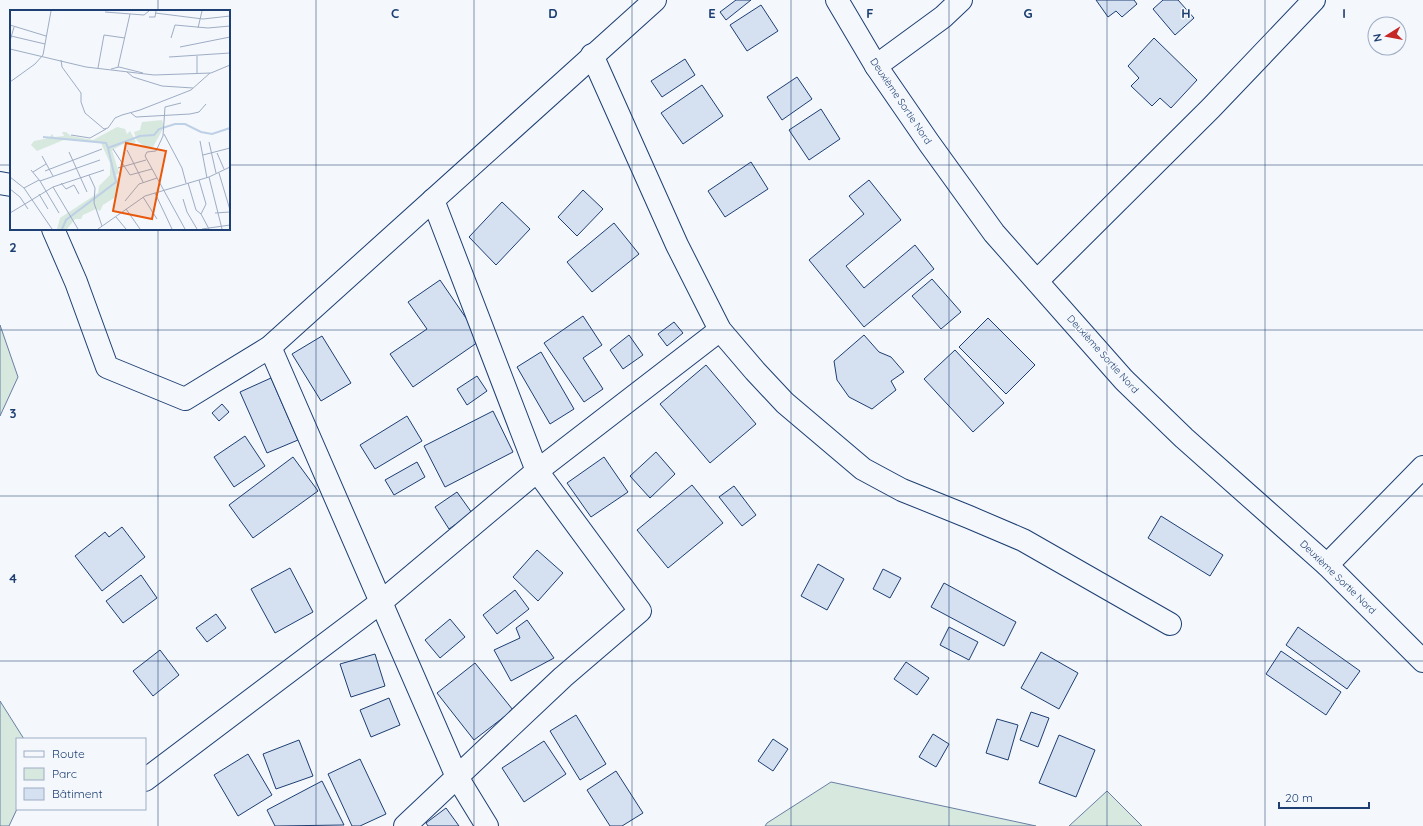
<svg xmlns="http://www.w3.org/2000/svg" width="1423" height="826" font-family="Quicksand,sans-serif">
<style>
.green{fill:#d7e8df;stroke:#687fa3}
.building{fill:#d5e0f0;stroke:#1d3f73}
.lines{fill:none;stroke-linecap:round;stroke-linejoin:round}
.minor-casing{stroke:#1d3f73;stroke-width:24}
.primary-casing{stroke:#1d3f73;stroke-width:24}
.minor{stroke:#f4f7fb;stroke-width:22}
.primary{stroke:#f4f7fb;stroke-width:22}
.grid{fill:none;stroke:#1d3f73;stroke-width:1;stroke-opacity:0.55}
.labels{text-anchor:middle;dominant-baseline:central;stroke-width:3;stroke-linejoin:round;paint-order:stroke}
.street-label{font-size:10px;fill:#1d3f73;stroke:#f4f7fb}
.inset-river{fill:none;stroke:#bed0e5;stroke-width:2}
.inset-road{fill:none;stroke:#9eadc5;stroke-width:1}
.view{fill:#e8590c;fill-opacity:0.15;stroke:#e8590c;stroke-width:2}
.inset-edge{fill:none;stroke:#1d3f73;stroke-width:2}
.grid-label{font-size:13px;text-anchor:middle;font-weight:bold;fill:#1d3f73;stroke:#f4f7fb;stroke-width:3;stroke-linejoin:round;paint-order:stroke}
</style>
<rect width="100%" height="100%" fill="#f4f7fb"/>
<g class="green">
<path d="M 0,325 L 18,377 L 0,416 Z"/>
<path d="M 0,701 L 24,739 L 17,739 L 17,809 L 9,826 L 0,826 Z"/>
<path d="M 831,782 L 1036,826 L 765,826 L 767,823 Z"/>
<path d="M 1107,791 L 1142,826 L 1069,826 Z"/>
</g>
<g class="building">
<path d="M 736,0 L 751,0 L 726,20 L 720,12 Z"/>
<path d="M 1096,0 L 1134,0 L 1137,4 L 1122,17 L 1116,11 L 1108,17 Z"/>
<path d="M 1163,0 L 1178,0 L 1194,18 L 1175,35 L 1153,9 Z"/>
<path d="M 761,5 L 778,31 L 747,51 L 730,25 Z"/>
<path d="M 1154,38 L 1197,80 L 1171,108 L 1160,98 L 1152,106 L 1131,86 L 1139,78 L 1128,66 Z"/>
<path d="M 685,59 L 695,75 L 662,97 L 651,81 Z"/>
<path d="M 797,77 L 812,99 L 782,120 L 767,97 Z"/>
<path d="M 702,85 L 723,116 L 683,144 L 661,113 Z"/>
<path d="M 821,109 L 840,139 L 809,160 L 789,130 Z"/>
<path d="M 751,162 L 768,189 L 725,217 L 708,191 Z"/>
<path d="M 869,180 L 901,220 L 846,266 L 864,288 L 915,245 L 934,269 L 864,327 L 809,260 L 864,214 L 849,196 Z"/>
<path d="M 583,190 L 603,209 L 577,236 L 558,217 Z"/>
<path d="M 502,202 L 530,229 L 496,265 L 469,237 Z"/>
<path d="M 614,223 L 639,254 L 592,292 L 567,262 Z"/>
<path d="M 932,279 L 961,312 L 941,329 L 912,296 Z"/>
<path d="M 440,280 L 481,340 L 413,387 L 390,354 L 427,329 L 408,302 Z"/>
<path d="M 583,316 L 602,345 L 583,358 L 603,389 L 584,402 L 544,343 Z"/>
<path d="M 988,318 L 1035,365 L 1006,394 L 959,347 Z"/>
<path d="M 674,322 L 683,333 L 667,346 L 658,334 Z"/>
<path d="M 629,335 L 643,355 L 623,369 L 610,350 Z"/>
<path d="M 864,335 L 879,352 L 891,357 L 904,372 L 891,381 L 896,390 L 872,409 L 849,397 L 837,380 L 834,361 Z"/>
<path d="M 322,336 L 351,383 L 321,401 L 292,354 Z"/>
<path d="M 955,350 L 1004,403 L 973,432 L 924,379 Z"/>
<path d="M 541,352 L 574,409 L 550,424 L 517,367 Z"/>
<path d="M 706,365 L 756,424 L 710,463 L 660,404 Z"/>
<path d="M 477,376 L 487,391 L 467,405 L 457,389 Z"/>
<path d="M 271,378 L 298,440 L 267,453 L 240,392 Z"/>
<path d="M 222,404 L 229,412 L 219,421 L 212,413 Z"/>
<path d="M 493,411 L 513,452 L 445,487 L 424,446 Z"/>
<path d="M 407,416 L 422,441 L 375,469 L 360,445 Z"/>
<path d="M 245,436 L 265,466 L 234,487 L 214,457 Z"/>
<path d="M 656,452 L 675,474 L 650,498 L 630,476 Z"/>
<path d="M 293,457 L 318,491 L 253,538 L 229,505 Z"/>
<path d="M 604,457 L 628,492 L 591,517 L 567,483 Z"/>
<path d="M 417,462 L 425,477 L 394,495 L 385,480 Z"/>
<path d="M 692,485 L 723,523 L 668,568 L 637,530 Z"/>
<path d="M 734,486 L 756,515 L 742,526 L 719,497 Z"/>
<path d="M 457,492 L 472,513 L 449,529 L 435,507 Z"/>
<path d="M 1161,516 L 1223,555 L 1210,576 L 1148,538 Z"/>
<path d="M 122,527 L 145,557 L 102,591 L 75,556 L 105,532 L 109,537 Z"/>
<path d="M 537,550 L 563,573 L 538,601 L 513,577 Z"/>
<path d="M 818,564 L 844,579 L 827,610 L 801,596 Z"/>
<path d="M 290,568 L 313,612 L 275,633 L 251,589 Z"/>
<path d="M 883,569 L 901,578 L 890,598 L 873,589 Z"/>
<path d="M 141,575 L 157,598 L 123,623 L 106,601 Z"/>
<path d="M 944,583 L 1016,622 L 1004,646 L 931,607 Z"/>
<path d="M 515,590 L 529,609 L 497,634 L 483,615 Z"/>
<path d="M 216,614 L 226,628 L 207,642 L 196,628 Z"/>
<path d="M 450,619 L 465,637 L 440,658 L 425,640 Z"/>
<path d="M 527,620 L 554,658 L 511,681 L 494,650 L 520,638 L 516,628 Z"/>
<path d="M 949,627 L 978,642 L 969,660 L 940,645 Z"/>
<path d="M 1298,627 L 1360,671 L 1347,689 L 1286,645 Z"/>
<path d="M 160,650 L 179,675 L 153,696 L 133,671 Z"/>
<path d="M 1281,651 L 1341,692 L 1326,715 L 1266,674 Z"/>
<path d="M 1041,652 L 1078,673 L 1059,709 L 1021,688 Z"/>
<path d="M 375,654 L 385,686 L 351,697 L 340,664 Z"/>
<path d="M 906,662 L 929,678 L 917,695 L 894,679 Z"/>
<path d="M 475,663 L 513,710 L 474,740 L 437,693 Z"/>
<path d="M 389,698 L 400,725 L 371,737 L 360,710 Z"/>
<path d="M 1031,712 L 1049,718 L 1038,747 L 1020,740 Z"/>
<path d="M 576,715 L 606,764 L 580,780 L 550,731 Z"/>
<path d="M 997,719 L 1018,725 L 1008,760 L 986,753 Z"/>
<path d="M 933,734 L 949,744 L 936,767 L 919,757 Z"/>
<path d="M 1059,735 L 1095,750 L 1076,797 L 1039,783 Z"/>
<path d="M 773,739 L 788,749 L 773,771 L 758,761 Z"/>
<path d="M 299,740 L 313,776 L 276,789 L 263,754 Z"/>
<path d="M 544,741 L 566,774 L 524,802 L 502,768 Z"/>
<path d="M 248,754 L 272,795 L 238,816 L 214,775 Z"/>
<path d="M 360,759 L 386,814 L 360,826 L 352,826 L 328,774 Z"/>
<path d="M 616,771 L 643,813 L 622,826 L 610,826 L 587,790 Z"/>
<path d="M 322,781 L 344,825 L 275,826 L 267,810 Z"/>
<path d="M 446,808 L 459,826 L 428,826 L 426,823 Z"/>
</g>
<g class="lines">
<defs>
<g id="minor">
<path d="M 592,55 L 677,245 L 720,330 L 755,371 L 785,403 L 863,469 L 902,490 L 969,517 L 1023,540 L 1170,624"/>
<path d="M 876,66 L 943,17 L 961,0"/>
<path d="M 0,183 L 11,185"/>
<path d="M 53,229 L 76,282 L 107,367 L 185,399 L 270,347 L 655,0"/>
<path d="M 1037,281 L 1211,108 L 1314,0"/>
<path d="M 270,347 L 457,777 L 487,826"/>
<path d="M 1327,565 L 1423,467"/>
<path d="M 145,780 L 381,602 L 537,471 L 720,330"/>
<path d="M 405,826 L 563,677 L 640,611 L 537,471 L 433,200"/>
</g>
<path id="primary" d="M 837,0 L 876,66 L 929,143 L 994,233 L 1124,380 L 1184,438 L 1327,565 L 1423,661"/>
</defs>
<use href="#minor" class="minor-casing"/>
<use href="#primary" class="primary-casing"/>
<use href="#minor" class="minor"/>
<use href="#primary" class="primary"/>
</g>
<path class="grid" d="M 158,0 L 158,11M 316,0 L 316,826M 474,0 L 474,826M 632,0 L 632,826M 791,0 L 791,826M 949,0 L 949,826M 1107,0 L 1107,826M 1265,0 L 1265,826M 0,165 L 11,165M 229,165 L 1423,165M 158,229 L 158,826M 0,330 L 1423,330M 0,496 L 1423,496M 0,661 L 1423,661"/>
<g class="labels">
<g class="street-label">
<text transform="translate(901 101) rotate(56)">Deuxième Sortie Nord</text>
<text transform="translate(1103 354) rotate(48)">Deuxième Sortie Nord</text>
<text transform="translate(1338 577) rotate(44)">Deuxième Sortie Nord</text>
</g>
</g>
<g transform="translate(10 10)">
<rect width="220" height="220" fill="#f4f7fb"/>
<path d="M 152,110 L 154,117 L 143,137 L 137,138 L 127,131 L 124,122 L 130,120 L 132,112 ZM 107,117 L 115,119 L 117,124 L 120,121 L 126,132 L 119,135 L 115,133 L 102,140 L 109,163 L 106,165 L 110,173 L 106,183 L 107,186 L 93,195 L 90,201 L 86,199 L 73,205 L 71,209 L 65,209 L 57,219 L 47,219 L 50,208 L 88,183 L 89,176 L 100,165 L 100,153 L 91,133 L 56,129 L 27,141 L 21,135 L 24,131 L 39,128 L 42,124 L 44,127 L 54,126 L 52,122 L 56,122 L 61,126 L 83,130 Z" fill="#d7e8df"/>
<path class="inset-river" d="M 33,127 L 96,133 L 98,138M 52,219 L 56,210 L 106,172 L 98,138 L 130,126 L 144,125 L 149,119 L 165,114 L 175,114 L 191,122 L 202,124 L 220,118"/>
<path class="inset-road" d="M 95,2 L 134,5 L 139,1M 145,3 L 193,9 L 220,6M 139,7 L 145,7 L 146,1M 0,15 L 36,26M 188,18 L 192,1M 1,26 L 35,34M 161,28 L 165,15 L 198,18 L 220,16M 0,31 L 4,17M 170,37 L 220,27M 0,39 L 76,57 L 144,65 L 201,63 L 220,55M 187,46 L 187,63M 159,47 L 220,43M 51,50 L 52,57 L 71,83 L 71,92 L 75,103 L 94,119 L 98,118 L 105,108 L 112,105 L 130,100 L 181,80 L 200,63M 108,57 L 120,4M 88,58 L 94,25 L 115,28M 101,59 L 109,57 L 133,63M 117,62 L 123,67 L 152,76 L 183,78M 0,72 L 25,54 L 33,45 L 41,1M 171,93 L 155,97 L 153,126 L 146,141 L 137,142 L 135,146 L 175,219M 121,103 L 126,107 L 180,104 L 189,102 L 196,94M 154,124 L 172,158 L 176,173M 61,125 L 80,128 L 96,119M 190,131 L 197,168M 199,132 L 206,163M 103,139 L 120,165 L 142,159M 117,140 L 133,172M 59,142 L 77,182M 207,143 L 214,159M 193,145 L 220,138M 32,146 L 43,166M 108,158 L 136,150M 21,160 L 30,171 L 90,150M 35,161 L 92,139M 23,162 L 36,154M 209,163 L 220,200M 79,165 L 85,178 L 84,193 L 92,216M 0,167 L 14,178 L 42,219M 199,167 L 212,219M 189,170 L 196,194 L 191,204M 30,171 L 49,203M 51,173 L 56,179 L 64,175 L 69,184M 178,173 L 186,200 L 191,204 L 199,219M 43,177 L 68,219M 14,178 L 29,170M 0,179 L 10,187 L 18,199M 145,183 L 162,219M 29,184 L 38,199M 133,187 L 147,209M 173,189 L 177,202 L 187,219M 115,191 L 129,174 L 147,168M 116,199 L 130,219M 0,203 L 43,177 L 94,160M 205,203 L 220,202M 106,207 L 116,219M 88,219 L 135,186 L 199,167 L 220,157M 192,219 L 220,215"/>
<path class="view" d="M 116,133 L 156,141 L 142,209 L 103,201 Z"/>
<rect width="220" height="220" class="inset-edge"/>
</g>
<g class="grid-label">
<text x="395" y="18">C</text>
<text x="553" y="18">D</text>
<text x="712" y="18">E</text>
<text x="870" y="18">F</text>
<text x="1028" y="18">G</text>
<text x="1186" y="18">H</text>
<text x="1344" y="18">I</text>
<text x="13" y="252">2</text>
<text x="13" y="418">3</text>
<text x="13" y="583">4</text>
</g>
<rect x="16" y="738" width="130" height="72" fill="#f4f7fb" stroke="#9eadc5"/>
<rect x="24" y="751" width="20" height="6" fill="#f4f7fb" stroke="#9eadc5"/>
<text x="52" y="758" font-size="12" fill="#1d3f73">Route</text>
<rect x="24" y="768" width="20" height="12" fill="#d7e8df" stroke="#9eadc5"/>
<text x="52" y="778" font-size="12" fill="#1d3f73">Parc</text>
<rect x="24" y="788" width="20" height="12" fill="#d5e0f0" stroke="#9eadc5"/>
<text x="52" y="798" font-size="12" fill="#1d3f73">Bâtiment</text>
<g transform="translate(1387 36) rotate(259)"><circle r="19" fill="#f4f7fb" stroke="#9eadc5"/>
<path d="M0-3L7 15L0 10L-7 15Z" fill="#c62828"/>
<text y="-6" font-size="11" font-weight="bold" text-anchor="middle" fill="#1d3f73">N</text>
</g>
<path d="M1279 802v6h90v-6" fill="none" stroke="#1d3f73" stroke-width="2"/>
<text x="1285" y="802" font-size="12" fill="#1d3f73" stroke="#f4f7fb" stroke-width="3" paint-order="stroke">20 m</text>
</svg>
